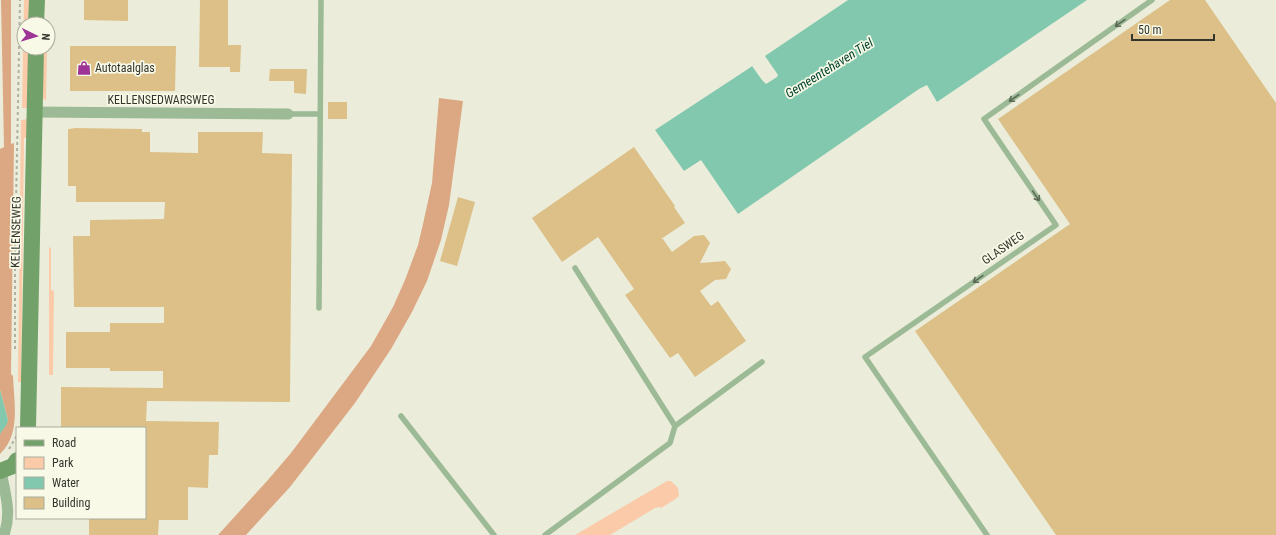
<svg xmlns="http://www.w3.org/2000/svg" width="1276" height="535" font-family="'Roboto Condensed',sans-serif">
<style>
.green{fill:#fbcaa9}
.forest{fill:#dca883}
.water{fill:#82c8ae}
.building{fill:#dcc088}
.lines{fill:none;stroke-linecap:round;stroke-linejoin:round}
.path{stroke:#b0b1a2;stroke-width:2;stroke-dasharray:3 3;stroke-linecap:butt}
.service{stroke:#9bba95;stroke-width:5.5}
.minor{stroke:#9bba95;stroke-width:11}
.secondary{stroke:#72a26a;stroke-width:16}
.oneway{stroke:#5d6a57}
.labels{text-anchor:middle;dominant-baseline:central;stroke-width:3.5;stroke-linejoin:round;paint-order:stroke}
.poi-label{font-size:12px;fill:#34352d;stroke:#f8fae7;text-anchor:start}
.street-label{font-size:12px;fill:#34352d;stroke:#f8fae7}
.water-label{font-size:13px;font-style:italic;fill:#034231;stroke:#f8fae7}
</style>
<rect width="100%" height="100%" fill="#ebedda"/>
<g class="green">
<path d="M 24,0 L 31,0 L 31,24 L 24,24 L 24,48 L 30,48 L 30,108 L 22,108 Z"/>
<path d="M 43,48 L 47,48 L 46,101 L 43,98 Z"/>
<path d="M 29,119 L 27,138 L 24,138 L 21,382 L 18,382 L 21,120 Z"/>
<path d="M 49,247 L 51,248 L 51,290 L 54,291 L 53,375 L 49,375 Z"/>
<path d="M 667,481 L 671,481 L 678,488 L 679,496 L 674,500 L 661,508 L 659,507 L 655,508 L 610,535 L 575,535 Z"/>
</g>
<g class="forest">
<path d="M 1,0 L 11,0 L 11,144 L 14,143 L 11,374 L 13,376 C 14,402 21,435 0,454 L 0,434 L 8,420 L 0,390 L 0,149 L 4,147 Z"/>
<path d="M 439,98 L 463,101 L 449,205 L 441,240 L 427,281 L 412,312 L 391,349 L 355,403 L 290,487 L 246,535 L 218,535 L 267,481 L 291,453 L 371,346 L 393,307 L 405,280 L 418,245 L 423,224 L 432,183 Z"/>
</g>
<g class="water">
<path d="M 848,0 L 1087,0 L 937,102 L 927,85 L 919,89 L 738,214 L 701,160 L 684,171 L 655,130 L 751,67 L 752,66 L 762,80 L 766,84 L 777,77 L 778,75 L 765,56 Z"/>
<path d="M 0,390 L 8,420 L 7,424 L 0,434 Z"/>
</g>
<g class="building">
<path d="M 84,0 L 128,0 L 128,21 L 84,20 Z"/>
<path d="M 200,0 L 228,0 L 228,45 L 241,45 L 240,72 L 230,72 L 230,67 L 199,67 Z"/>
<path d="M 1170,0 L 1205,0 L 1276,103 L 1276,535 L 1056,535 L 915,331 L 1070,224 L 998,119 Z"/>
<path d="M 70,46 L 176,46 L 175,91 L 70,91 Z"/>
<path d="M 270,69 L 307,69 L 306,94 L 294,93 L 294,81 L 269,81 Z"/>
<rect x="328" y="102" width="19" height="17"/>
<path d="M 76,128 L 142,129 L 142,132 L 150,132 L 150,152 L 198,153 L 198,132 L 263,132 L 262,153 L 292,154 L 290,402 L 147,401 L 146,421 L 219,422 L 218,455 L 209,455 L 208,488 L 188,487 L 188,520 L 159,520 L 158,535 L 89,535 L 89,518 L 145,518 L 145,428 L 61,428 L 61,387 L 163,388 L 163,371 L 110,371 L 110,368 L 66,368 L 66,332 L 110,332 L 110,323 L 164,323 L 164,307 L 74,307 L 73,236 L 90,236 L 90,220 L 164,219 L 165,202 L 76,202 L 76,186 L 68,186 L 68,129 Z"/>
<path d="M 634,147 L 675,206 L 674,207 L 685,223 L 661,239 L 663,239 L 672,252 L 694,236 L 704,235 L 710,243 L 700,263 L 725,261 L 731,269 L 726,279 L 715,280 L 700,291 L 711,306 L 718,301 L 746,341 L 695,377 L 678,353 L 670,358 L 625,295 L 634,289 L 598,237 L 562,262 L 532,218 Z"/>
<path d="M 458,197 L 475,202 L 457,266 L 440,261 Z"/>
</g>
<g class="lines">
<g class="path">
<path d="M 50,45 L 50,25"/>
<path d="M 15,349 L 15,255 L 20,0"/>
<path d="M 9,449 L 16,437 L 16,433"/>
</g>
<g class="service">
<path d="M 288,114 L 320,114"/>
<path d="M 575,268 L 675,426"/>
<path d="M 319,308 L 321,0"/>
<path d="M 401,416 L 494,535"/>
<path d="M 545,535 L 670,443 L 675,426 L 762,362"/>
<path d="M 987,535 L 865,357 L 1056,225 L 984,119 L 1152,0"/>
</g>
<g class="minor">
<path d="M 34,112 L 288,114"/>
<path d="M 1,471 C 5,494 12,512 4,535"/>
</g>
<g class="secondary">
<path d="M 36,24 L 37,0"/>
<path d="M 28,428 L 36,48"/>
<path d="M 0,471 L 13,466 L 17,460"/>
</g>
</g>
<defs><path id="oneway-shaft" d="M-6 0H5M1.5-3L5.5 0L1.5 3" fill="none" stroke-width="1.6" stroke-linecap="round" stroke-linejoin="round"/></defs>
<g class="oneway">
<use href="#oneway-shaft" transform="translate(1120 23) rotate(145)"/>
<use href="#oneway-shaft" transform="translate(1014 98) rotate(145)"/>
<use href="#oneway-shaft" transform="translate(1036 196) rotate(56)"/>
<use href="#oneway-shaft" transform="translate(978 279) rotate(145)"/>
</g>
<defs>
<symbol id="shop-bare" viewBox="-9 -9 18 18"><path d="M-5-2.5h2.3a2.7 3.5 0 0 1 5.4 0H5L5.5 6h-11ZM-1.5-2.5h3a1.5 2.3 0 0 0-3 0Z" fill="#9e3496" stroke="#f8fae7" stroke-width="2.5" paint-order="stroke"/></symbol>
</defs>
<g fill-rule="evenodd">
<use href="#shop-bare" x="74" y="58" width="20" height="20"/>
</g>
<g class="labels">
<g class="poi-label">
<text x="95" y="68">Autotaalglas</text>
</g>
<g class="street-label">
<text x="161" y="100">KELLENSEDWARSWEG</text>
<text transform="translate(16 232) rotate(-89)">KELLENSEWEG</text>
<text transform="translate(1003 248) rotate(-35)">GLASWEG</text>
</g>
<g class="water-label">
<text transform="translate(829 68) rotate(-32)">Gemeentehaven Tiel</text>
</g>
</g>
<rect x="16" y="427" width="130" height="92" fill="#f8fae7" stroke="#aaab9d"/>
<rect x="24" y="440" width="20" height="6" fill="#72a26a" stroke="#aaab9d"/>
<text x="52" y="447" font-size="12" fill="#34352d">Road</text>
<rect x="24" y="457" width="20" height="12" fill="#fbcaa9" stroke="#aaab9d"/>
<text x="52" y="467" font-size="12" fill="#34352d">Park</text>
<rect x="24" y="477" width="20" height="12" fill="#82c8ae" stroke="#aaab9d"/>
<text x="52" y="487" font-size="12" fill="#34352d">Water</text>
<rect x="24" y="497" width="20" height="12" fill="#dcc088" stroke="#aaab9d"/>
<text x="52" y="507" font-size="12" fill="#34352d">Building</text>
<g transform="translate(36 36) rotate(95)"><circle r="19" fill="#f8fae7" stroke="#aaab9d"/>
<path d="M0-3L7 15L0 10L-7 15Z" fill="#9e3496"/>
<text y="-6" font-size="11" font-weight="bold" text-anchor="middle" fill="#34352d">N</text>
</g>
<path d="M1132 34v6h82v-6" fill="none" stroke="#34352d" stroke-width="2"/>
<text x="1138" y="34" font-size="12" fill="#34352d" stroke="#f8fae7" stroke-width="3" paint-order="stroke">50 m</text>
</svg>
